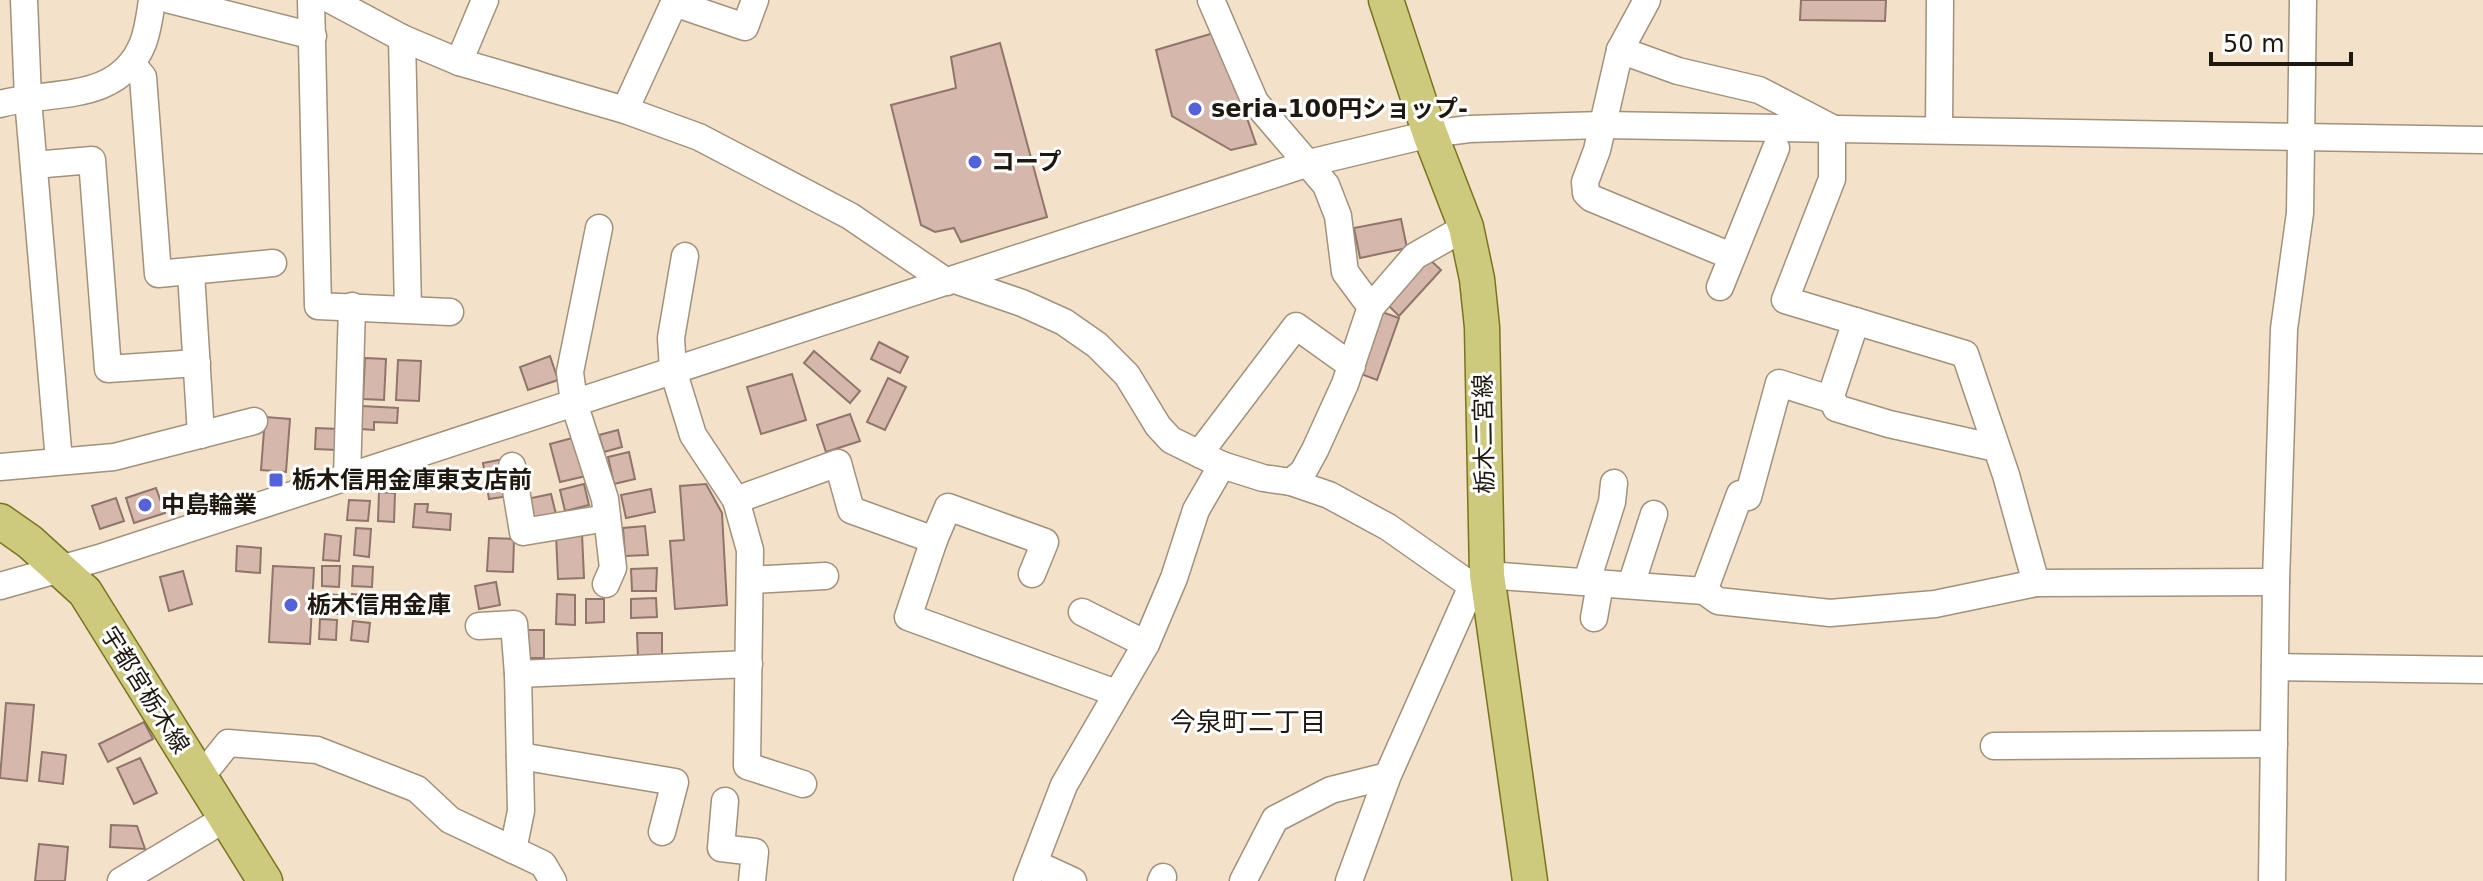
<svg xmlns="http://www.w3.org/2000/svg" width="2483" height="881" font-family="'DejaVu Sans','Noto Sans JP',sans-serif">
<style>
.building{fill:#d5b7ac;stroke:#8f756a;stroke-width:2}
.lines{fill:none;stroke-linecap:round;stroke-linejoin:round}
.minor-casing{stroke:#a2917b;stroke-width:29}
.major-casing{stroke:#7a741e;stroke-width:37}
.minor{stroke:#fff;stroke-width:26}
.major{stroke:#cdc97d;stroke-width:34}
.poi-dot{fill:#5463d9;stroke:#fff;stroke-width:3}
.labels{text-anchor:middle;dominant-baseline:central;stroke-width:6;stroke-linejoin:round;paint-order:stroke}
.poi-label{font-size:24px;font-weight:bold;fill:#1e180f;stroke:#fff;text-anchor:start}
.street-label{font-size:24px;fill:#1e180f;stroke:#fff}
.neighbourhood-label{font-size:26px;fill:#1e180f;stroke:#fff}
</style>
<rect width="100%" height="100%" fill="#f3e1c9"/>
<g class="building">
<path d="M 1801,0 L 1886,0 L 1885,21 L 1800,20 Z"/>
<path d="M 1217,32 L 1256,144 L 1231,150 L 1172,116 L 1156,50 Z"/>
<path d="M 1000,43 L 1047,217 L 961,242 L 954,228 L 935,232 L 921,225 L 891,105 L 956,88 L 951,57 Z"/>
<path d="M 1401,219 L 1407,248 L 1360,258 L 1354,228 Z"/>
<path d="M 1429,259 L 1441,270 L 1399,316 L 1388,305 Z"/>
<path d="M 1382,312 L 1399,318 L 1377,380 L 1361,374 Z"/>
<path d="M 879,342 L 908,357 L 900,373 L 871,359 Z"/>
<path d="M 814,351 L 860,391 L 850,403 L 804,363 Z"/>
<path d="M 550,356 L 558,380 L 528,390 L 520,367 Z"/>
<path d="M 365,358 L 386,359 L 384,400 L 363,399 Z"/>
<path d="M 398,360 L 421,361 L 419,401 L 396,400 Z"/>
<path d="M 792,374 L 806,420 L 761,434 L 747,387 Z"/>
<path d="M 888,378 L 906,387 L 885,430 L 867,422 Z"/>
<path d="M 362,406 L 398,408 L 397,423 L 374,422 L 374,430 L 361,429 Z"/>
<path d="M 850,414 L 860,441 L 826,452 L 817,425 Z"/>
<path d="M 265,417 L 290,419 L 286,472 L 261,470 Z"/>
<path d="M 316,428 L 338,429 L 337,450 L 315,449 Z"/>
<path d="M 618,430 L 622,447 L 604,452 L 599,435 Z"/>
<path d="M 576,437 L 586,476 L 560,482 L 550,444 Z"/>
<path d="M 629,452 L 635,479 L 614,484 L 608,457 Z"/>
<path d="M 504,459 L 509,496 L 489,499 L 483,463 Z"/>
<path d="M 584,484 L 589,505 L 565,511 L 560,490 Z"/>
<path d="M 706,484 L 722,513 L 727,605 L 675,609 L 670,541 L 684,540 L 680,486 Z"/>
<path d="M 156,488 L 165,513 L 134,523 L 126,498 Z"/>
<path d="M 651,489 L 655,512 L 626,518 L 621,495 Z"/>
<path d="M 379,492 L 395,493 L 394,522 L 378,521 Z"/>
<path d="M 551,494 L 556,514 L 527,521 L 522,500 Z"/>
<path d="M 116,498 L 124,521 L 100,529 L 92,506 Z"/>
<path d="M 349,500 L 370,501 L 368,521 L 347,520 Z"/>
<path d="M 415,504 L 428,504 L 427,512 L 451,514 L 450,530 L 413,527 Z"/>
<path d="M 645,526 L 648,555 L 625,556 L 623,528 Z"/>
<path d="M 356,528 L 371,529 L 369,557 L 354,555 Z"/>
<path d="M 325,534 L 341,536 L 339,561 L 323,560 Z"/>
<path d="M 582,534 L 584,578 L 558,579 L 556,535 Z"/>
<path d="M 489,538 L 514,539 L 513,572 L 487,571 Z"/>
<path d="M 237,546 L 261,548 L 260,573 L 236,571 Z"/>
<path d="M 273,566 L 314,568 L 310,644 L 269,642 Z"/>
<path d="M 322,566 L 340,566 L 339,587 L 322,586 Z"/>
<path d="M 353,566 L 373,567 L 372,587 L 352,586 Z"/>
<path d="M 657,568 L 656,591 L 632,591 L 631,569 Z"/>
<path d="M 183,571 L 192,604 L 169,611 L 160,577 Z"/>
<path d="M 496,582 L 500,605 L 479,609 L 475,586 Z"/>
<path d="M 320,594 L 340,595 L 339,614 L 318,613 Z"/>
<path d="M 352,594 L 371,596 L 370,614 L 351,613 Z"/>
<path d="M 557,594 L 575,595 L 575,625 L 556,624 Z"/>
<path d="M 656,598 L 657,617 L 631,618 L 631,599 Z"/>
<path d="M 586,599 L 604,599 L 604,622 L 586,623 Z"/>
<path d="M 320,619 L 337,620 L 336,640 L 319,639 Z"/>
<path d="M 353,621 L 370,623 L 368,642 L 351,640 Z"/>
<rect x="524" y="630" width="20" height="28"/>
<path d="M 637,633 L 662,633 L 662,658 L 638,658 Z"/>
<path d="M 6,703 L 34,705 L 27,781 L 0,778 Z"/>
<path d="M 144,722 L 153,739 L 108,762 L 99,744 Z"/>
<path d="M 42,752 L 66,755 L 63,784 L 39,781 Z"/>
<path d="M 140,758 L 157,793 L 134,804 L 117,768 Z"/>
<path d="M 111,825 L 137,826 L 145,849 L 110,847 Z"/>
<path d="M 39,844 L 68,847 L 65,881 L 35,881 Z"/>
</g>
<g class="lines">
<defs>
<g id="minor">
<path d="M 24,0 L 28,99 L 59,461"/>
<path d="M 170,0 L 313,36"/>
<path d="M 311,0 L 318,306 L 450,312"/>
<path d="M 331,0 L 402,38 L 459,62 L 625,110 L 699,137 L 850,216 L 947,282"/>
<path d="M 1211,0 L 1255,102 L 1326,185 L 1338,216 L 1345,272 L 1371,307"/>
<path d="M 1647,0 L 1620,50 L 1597,150 L 1585,182 L 1586,193 L 1591,198 L 1731,256"/>
<path d="M 402,38 L 408,309"/>
<path d="M 1620,50 L 1678,71 L 1759,90 L 1832,128 L 1832,179 L 1785,300 L 1965,354 L 2006,475 L 2036,583 L 2276,582"/>
<path d="M 459,62 L 485,0"/>
<path d="M 132,64 L 143,77 L 158,274 L 273,263"/>
<path d="M 0,104 C 51,90 119,104 143,43 C 148,30 150,14 152,0"/>
<path d="M 625,110 L 674,3 L 745,27 L 755,0"/>
<path d="M 1939,129 L 1940,0"/>
<path d="M 34,165 L 92,160 L 108,369 L 197,363"/>
<path d="M 599,228 L 570,372 L 574,403 L 605,499 L 613,568 L 606,584"/>
<path d="M 685,256 L 671,338 L 673,370 L 693,435 L 736,500 L 838,463 L 851,510 L 934,540"/>
<path d="M 191,273 L 201,435"/>
<path d="M 955,280 L 1022,303 L 1064,322 L 1097,345 L 1127,375 L 1158,426 L 1171,440 L 1222,465"/>
<path d="M 1720,287 L 1776,148"/>
<path d="M 1856,321 L 1831,396 L 1836,408 L 1889,424 L 1996,448"/>
<path d="M 1199,454 L 1296,326 L 1352,366"/>
<path d="M 512,466 L 523,532 L 607,518"/>
<path d="M 0,467 L 114,457 L 254,421"/>
<path d="M 347,478 L 352,306"/>
<path d="M 1291,482 L 1303,472 L 1315,450 L 1345,384 L 1371,307 L 1415,256 L 1466,227"/>
<path d="M 736,500 L 750,550 L 747,766 L 803,784"/>
<path d="M 1032,574 L 1045,542 L 948,507 L 934,540 L 908,617 L 1116,693"/>
<path d="M 750,580 L 825,576"/>
<path d="M 1587,581 L 1612,502 L 1614,483"/>
<path d="M 1631,585 L 1654,514"/>
<path d="M 0,586 L 99,558 L 1309,163 L 1430,134 L 1469,129 L 1603,125 L 2483,140"/>
<path d="M 1704,591 L 1740,494 L 1748,497 L 1779,383 L 1833,400"/>
<path d="M 1082,612 L 1146,644"/>
<path d="M 1594,618 L 1600,584"/>
<path d="M 479,626 L 514,624 L 518,674 L 749,664"/>
<path d="M 2275,667 L 2483,670"/>
<path d="M 1994,746 L 2274,744"/>
<path d="M 520,756 L 675,782 L 662,832"/>
<path d="M 200,778 L 228,743 L 317,750 L 417,789 L 450,820 L 543,864 L 553,881"/>
<path d="M 725,801 L 721,848 L 755,852 L 752,881"/>
<path d="M 513,850 L 521,811 L 518,674"/>
<path d="M 1034,863 L 1073,881"/>
<path d="M 121,881 L 226,818"/>
<path d="M 1027,881 L 1064,785 L 1146,644 L 1174,578 L 1196,510 L 1222,465 L 1263,478 L 1291,482 L 1329,495 L 1388,527 L 1472,586"/>
<path d="M 1161,881 L 1163,877"/>
<path d="M 1243,881 L 1275,819 L 1331,790 L 1387,776"/>
<path d="M 1349,881 L 1388,775 L 1472,586 L 1487,575 L 1704,591 L 1718,601 L 1830,613 L 1935,604 L 2036,583"/>
<path d="M 2272,881 L 2276,582 L 2284,329 L 2300,213 L 2303,0"/>
</g>
<g id="major">
<path d="M 1386,0 L 1430,134 L 1466,227 L 1477,279 L 1482,327 L 1487,575 L 1530,881"/>
<path d="M 0,521 L 30,542 L 85,592 L 265,881"/>
</g>
</defs>
<use href="#minor" class="minor-casing"/>
<use href="#major" class="major-casing"/>
<use href="#minor" class="minor"/>
<use href="#major" class="major"/>
</g>
<g class="poi-dot">
<circle cx="1195" cy="109" r="8"/>
<circle cx="975" cy="162" r="8"/>
<rect x="268" y="472" width="16" height="16" rx="4"/>
<circle cx="145" cy="505" r="8"/>
<circle cx="291" cy="605" r="8"/>
</g>
<g class="labels">
<g class="poi-label">
<text x="1211" y="109">seria-100円ショップ-</text>
<text x="991" y="162">コープ</text>
<text x="292" y="480">栃木信用金庫東支店前</text>
<text x="161" y="505">中島輪業</text>
<text x="307" y="605">栃木信用金庫</text>
</g>
<g class="street-label">
<text transform="translate(1484 434) rotate(-91)">栃木二宮線</text>
<text transform="translate(145 690) rotate(58)">宇都宮栃木線</text>
</g>
<g class="neighbourhood-label">
<text x="1248" y="722">今泉町二丁目</text>
</g>
</g>
<path d="M2211 52v12h140v-12" fill="none" stroke="#1e180f" stroke-width="4"/>
<text x="2223" y="52" font-size="24" fill="#1e180f" stroke="#ffffff" stroke-width="6" paint-order="stroke">50 m</text>
</svg>
